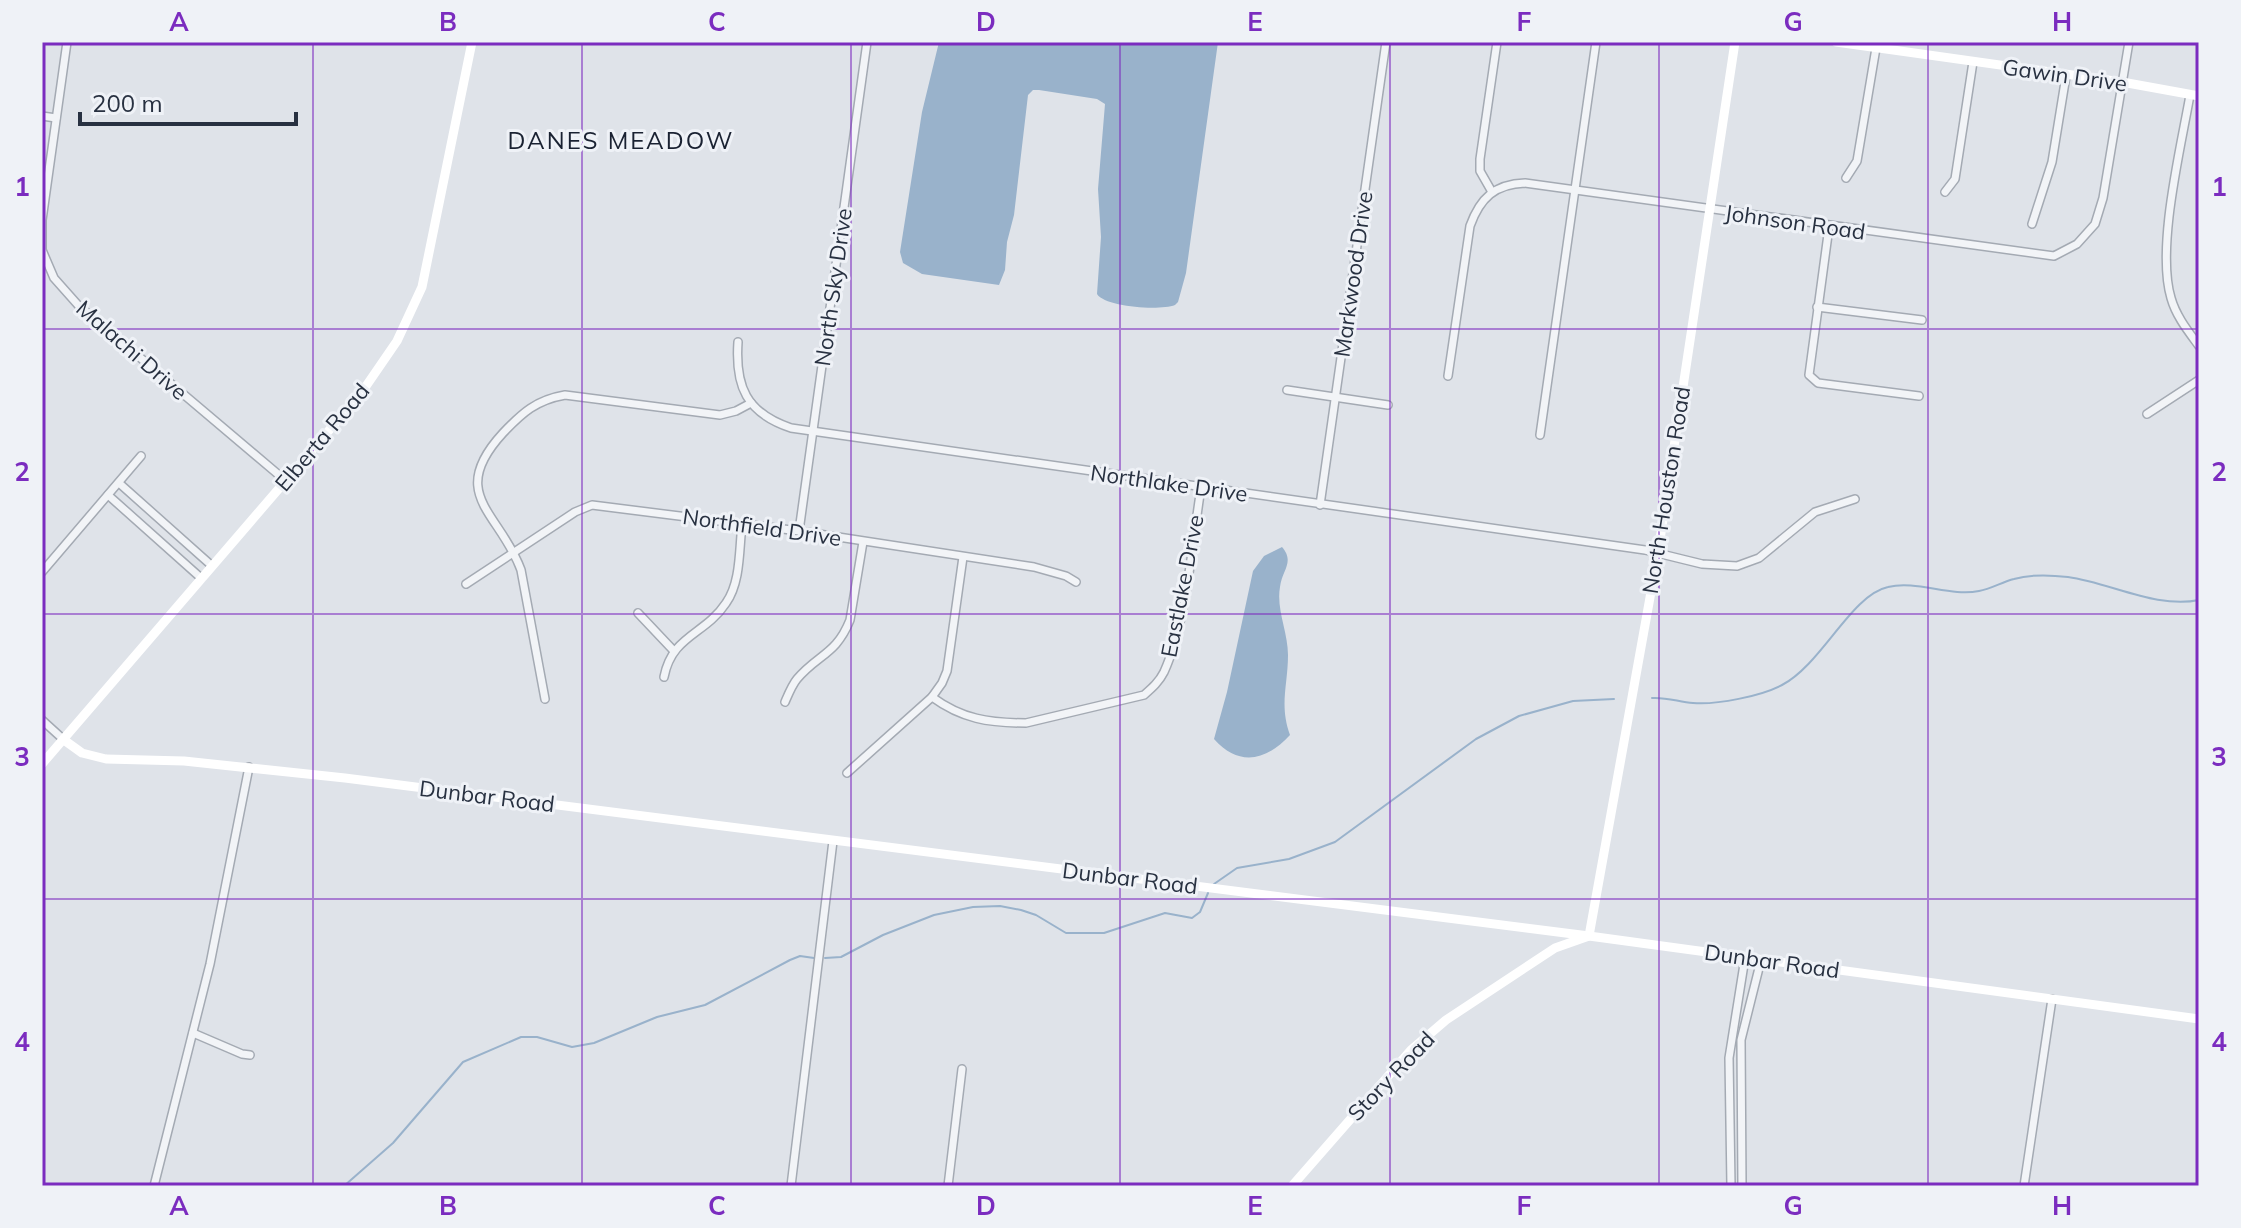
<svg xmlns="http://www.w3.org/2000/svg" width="2241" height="1228" font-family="Mulish,sans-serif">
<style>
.water{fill:#99b2cb}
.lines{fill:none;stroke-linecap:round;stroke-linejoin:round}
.stream{stroke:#99b2cb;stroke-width:2}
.street-casing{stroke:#a4aab3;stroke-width:10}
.street{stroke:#f2f4f7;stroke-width:7}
.secondary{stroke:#fff;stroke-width:9}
.grid{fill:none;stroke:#7b2cbf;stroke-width:2;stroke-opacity:0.55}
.labels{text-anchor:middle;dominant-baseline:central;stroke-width:6;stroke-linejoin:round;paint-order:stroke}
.street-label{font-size:22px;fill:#283141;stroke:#eff2f7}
.neighbourhood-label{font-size:24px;letter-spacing:2px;fill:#1a2232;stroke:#eff2f7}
.neatline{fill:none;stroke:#7b2cbf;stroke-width:3}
.grid-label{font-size:26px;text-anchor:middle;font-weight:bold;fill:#7b2cbf}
</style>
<rect width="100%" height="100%" fill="#dfe3e9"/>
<g class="water">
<path d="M 939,42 L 1218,42 L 1186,273 L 1178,302 L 1175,305 C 1159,311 1105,307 1097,294 L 1101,237 L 1098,189 L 1105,104 L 1097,99 L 1039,90 L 1033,90 L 1028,95 L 1014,215 L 1007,242 L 1005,270 L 999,285 L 922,274 L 903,263 L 900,252 L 922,112 Z"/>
<path d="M 1282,547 C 1295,562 1282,570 1280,587 C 1276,609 1288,632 1288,655 C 1288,685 1279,705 1290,735 C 1266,761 1239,767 1214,739 L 1227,692 L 1253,571 L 1264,556 Z"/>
</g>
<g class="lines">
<g class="stream">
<path d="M 1652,698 C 1667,697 1679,702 1693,703 C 1717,705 1761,696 1782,685 C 1822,664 1851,595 1888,587 C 1917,580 1950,597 1979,591 C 1991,589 2002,582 2014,579 C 2031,574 2051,575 2068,577 C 2111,583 2157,609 2199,600"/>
<path d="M 1214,884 L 1237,868 L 1289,859 L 1335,842 L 1476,739 L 1519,716 L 1573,701 L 1614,699"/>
<path d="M 825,958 L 841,957 L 883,935 L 934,915 L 973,907 L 1000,906 L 1021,910 L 1036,915 L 1066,933 L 1104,933 L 1165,913 L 1192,918 L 1200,912 L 1208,893"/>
<path d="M 344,1186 L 393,1143 L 463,1062 L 521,1037 L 537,1037 L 572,1047 L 594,1043 L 657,1017 L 705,1005 L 790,960 L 800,956 L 814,958"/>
</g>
<defs>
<g id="street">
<path d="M 67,42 L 42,220 L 42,250 L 54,278 L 78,305 L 286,481"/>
<path d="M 2190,95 C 2181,147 2156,248 2171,298 C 2176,316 2188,331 2199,346"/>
<path d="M 42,116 L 56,118"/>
<path d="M 1846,178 L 1857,161 L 1876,48"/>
<path d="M 1492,192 L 1480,171 L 1480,159 L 1497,42"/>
<path d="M 1945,192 L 1955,179 L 1973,62"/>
<path d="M 2032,224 L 2052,162 L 2066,76"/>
<path d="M 1829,227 L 1809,375 L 1818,383 L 1919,396"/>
<path d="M 1817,307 L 1922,320"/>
<path d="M 738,342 C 735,386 746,413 791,428 L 1645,550 L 1702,564 L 1737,566 L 1759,558 L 1815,512 L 1855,499"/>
<path d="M 1448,376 L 1470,226 C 1480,198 1495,184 1525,183 L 2054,256 L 2077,244 L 2095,224 L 2103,198 L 2129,42"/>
<path d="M 1287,390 L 1388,405"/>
<path d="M 2147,414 L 2199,380"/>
<path d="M 1540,435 L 1596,42"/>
<path d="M 119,483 L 211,565"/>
<path d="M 108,495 L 201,578"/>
<path d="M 1320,505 L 1386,42"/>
<path d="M 799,531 L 867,42"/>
<path d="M 42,572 L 141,456"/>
<path d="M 466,584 L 575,512 L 592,505 L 799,531 L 1034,567 L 1066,576 L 1076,582"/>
<path d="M 638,613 L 673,650"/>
<path d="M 664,677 C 672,635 705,635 726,603 C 741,582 739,549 742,525"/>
<path d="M 932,697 C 962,719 989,723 1026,723 L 1144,695 C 1152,688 1159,682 1164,672 C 1187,621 1192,543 1201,488"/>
<path d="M 545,699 L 521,570 C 500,512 446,495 503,433 C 522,413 536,400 565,395 L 720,415 L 736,411 L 751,403"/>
<path d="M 785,702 C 788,695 792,685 797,679 C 818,654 836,655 850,620 L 863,542"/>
<path d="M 42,720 L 64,740"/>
<path d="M 847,773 L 932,697 L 942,683 L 947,671 L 963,557"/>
<path d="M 193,1033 L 242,1054 L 250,1055"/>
<path d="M 154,1186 L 210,964 L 249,767"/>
<path d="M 791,1186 L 833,841"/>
<path d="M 948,1186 L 962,1069"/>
<path d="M 1731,1186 L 1729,1058 L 1745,958"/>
<path d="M 1742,1186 L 1741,1040 L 1761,960"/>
<path d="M 2024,1186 L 2052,999"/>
</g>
</defs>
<use href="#street" class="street-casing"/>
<use href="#street" class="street"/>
<g class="secondary">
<path d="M 1836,42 L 2122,82 L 2199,96"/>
<path d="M 64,740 L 82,753 L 106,759 L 184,761 L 345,778 L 1589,936 L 2199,1019"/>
<path d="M 42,764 L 362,392 L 397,341 L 422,287 L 472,42"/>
<path d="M 1292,1186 L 1411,1050 L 1446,1020 L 1555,948 L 1589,936 L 1658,553 L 1735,42"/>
</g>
</g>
<path class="grid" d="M 313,42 L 313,1186M 582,42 L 582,1186M 851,42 L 851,1186M 1120,42 L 1120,1186M 1390,42 L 1390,1186M 1659,42 L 1659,1186M 1928,42 L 1928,1186M 42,329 L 2199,329M 42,614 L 2199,614M 42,899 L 2199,899"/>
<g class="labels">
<g class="street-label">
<text transform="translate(2065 75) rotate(8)">Gawin Drive</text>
<text transform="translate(1795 222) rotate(8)">Johnson Road</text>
<text transform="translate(1353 274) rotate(-82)">Markwood Drive</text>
<text transform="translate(833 287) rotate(-82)">North Sky Drive</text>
<text transform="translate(132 350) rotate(41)">Malachi Drive</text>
<text transform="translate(322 437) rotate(-50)">Elberta Road</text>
<text transform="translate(1169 483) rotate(8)">Northlake Drive</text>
<text transform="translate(1666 490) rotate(-81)">North Houston Road</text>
<text transform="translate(762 527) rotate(8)">Northfield Drive</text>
<text transform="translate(1182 586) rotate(-79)">Eastlake Drive</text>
<text transform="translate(487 796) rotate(7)">Dunbar Road</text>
<text transform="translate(1130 878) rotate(7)">Dunbar Road</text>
<text transform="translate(1772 961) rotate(8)">Dunbar Road</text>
<text transform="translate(1391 1076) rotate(-46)">Story Road</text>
</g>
<g class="neighbourhood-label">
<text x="621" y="140">DANES MEADOW</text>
</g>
</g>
<rect width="2241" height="1228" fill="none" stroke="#eff2f7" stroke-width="88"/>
<path d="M80 112v12h216v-12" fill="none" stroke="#283141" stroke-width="4"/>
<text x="92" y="112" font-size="24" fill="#283141" stroke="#eff2f7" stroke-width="6" paint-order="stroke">200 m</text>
<rect x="44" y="44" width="2153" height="1140" class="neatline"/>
<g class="grid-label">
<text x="179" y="31">A</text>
<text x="448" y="31">B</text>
<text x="717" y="31">C</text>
<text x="986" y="31">D</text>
<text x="1255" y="31">E</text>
<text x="1524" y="31">F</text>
<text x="1793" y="31">G</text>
<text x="2062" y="31">H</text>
<text x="22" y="196">1</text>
<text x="2219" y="196">1</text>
<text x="22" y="481">2</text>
<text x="2219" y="481">2</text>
<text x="22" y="766">3</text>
<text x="2219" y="766">3</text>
<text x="22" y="1051">4</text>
<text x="2219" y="1051">4</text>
<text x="179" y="1215">A</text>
<text x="448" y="1215">B</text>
<text x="717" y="1215">C</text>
<text x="986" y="1215">D</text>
<text x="1255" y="1215">E</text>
<text x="1524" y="1215">F</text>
<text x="1793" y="1215">G</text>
<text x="2062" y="1215">H</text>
</g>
</svg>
